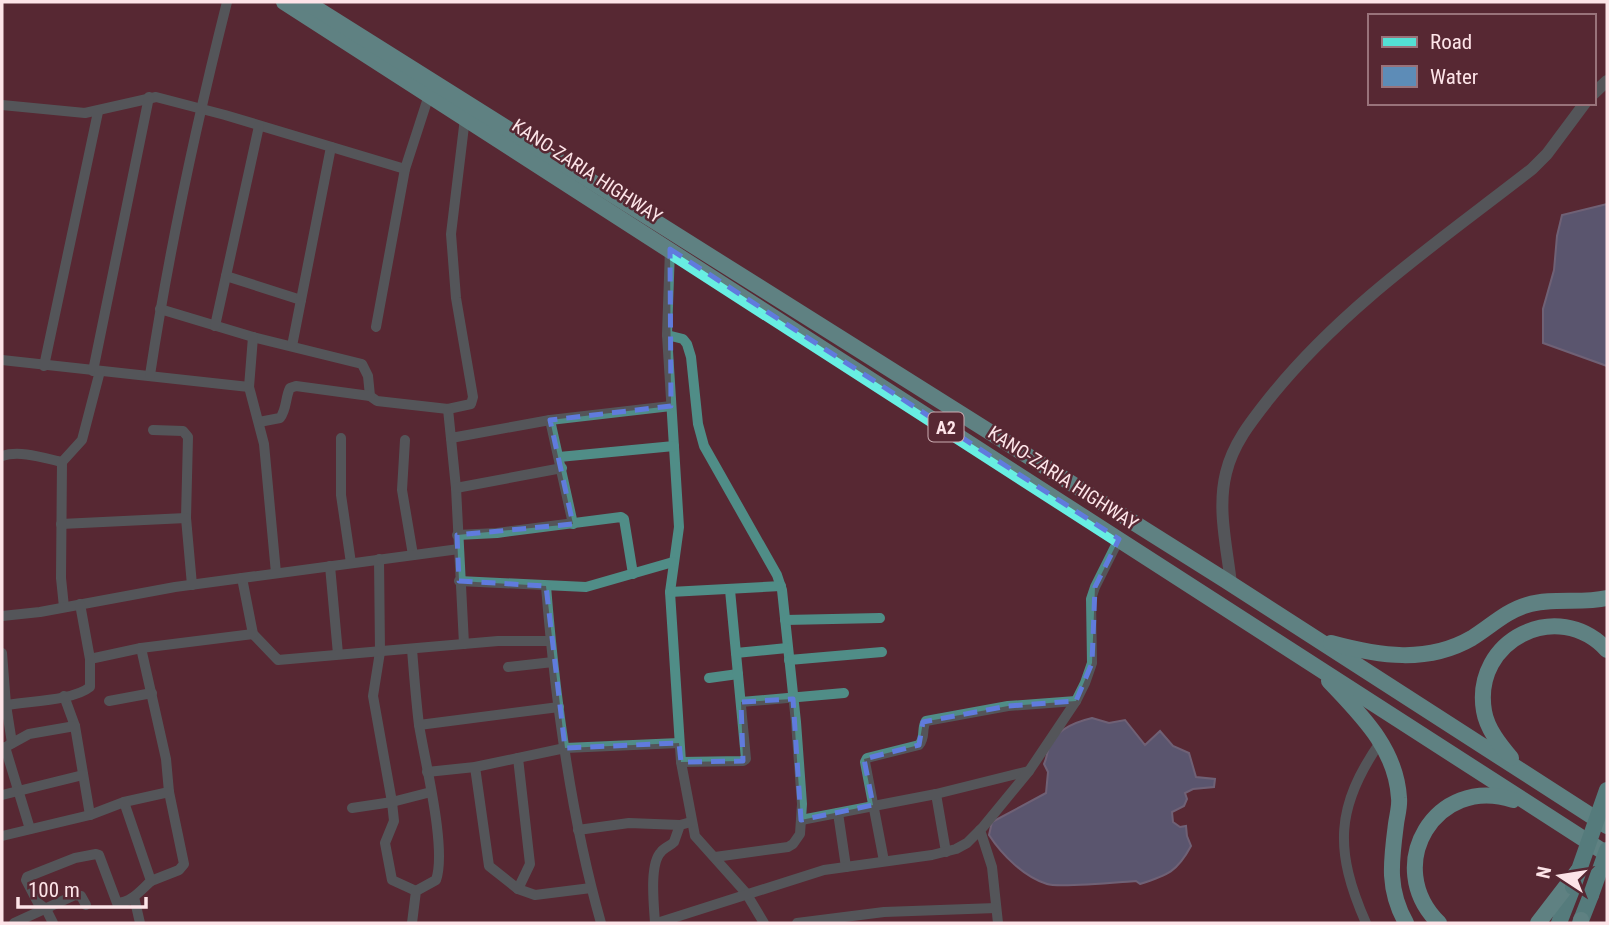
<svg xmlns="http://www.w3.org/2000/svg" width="1609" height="925" font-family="'Roboto Condensed',sans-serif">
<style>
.water{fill:#5d8cb7;stroke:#8da6c6;stroke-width:2}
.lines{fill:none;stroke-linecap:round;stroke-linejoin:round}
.minor{stroke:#508d87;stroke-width:10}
.tertiary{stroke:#508d87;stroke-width:12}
.primary{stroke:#53e0d4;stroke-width:16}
.trunk{stroke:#68eee2;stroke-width:16}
.primary-bridge{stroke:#53e0d4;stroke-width:16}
.marked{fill:none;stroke:#607bdd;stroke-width:5;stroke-dasharray:14 9;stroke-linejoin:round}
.labels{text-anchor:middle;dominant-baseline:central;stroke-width:5;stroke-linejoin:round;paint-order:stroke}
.shield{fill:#572833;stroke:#cbacb2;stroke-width:2}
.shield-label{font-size:18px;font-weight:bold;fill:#fde4e8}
.street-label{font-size:19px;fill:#fde4e8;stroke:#572833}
</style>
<rect width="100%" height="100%" fill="#572833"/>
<g class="water">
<path d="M 1607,204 L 1607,366 L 1543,343 L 1543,309 L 1554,270 L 1557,236 L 1562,215 Z"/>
<path d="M 1092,718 L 1109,723 L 1125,720 L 1145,745 L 1160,731 L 1173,746 L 1189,753 L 1196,777 L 1215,779 L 1214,787 L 1193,789 L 1185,793 L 1187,799 L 1184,806 L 1172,812 L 1173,822 L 1180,827 L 1186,826 L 1187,836 L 1191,846 C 1177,872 1168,875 1140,884 L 1136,881 C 1120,882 1059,888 1047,884 C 1024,877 1002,855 989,835 L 992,822 L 1046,793 L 1048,772 L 1044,764 C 1047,758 1047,752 1049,747 C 1056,729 1075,722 1092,718 Z"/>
</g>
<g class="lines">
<g class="minor">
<path d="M 2,105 L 85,113 L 156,97 L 225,115 L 405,169"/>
<path d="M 670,249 L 667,335 L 679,527 L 670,592 L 681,762 L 695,836 L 746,893 L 764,923"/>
<path d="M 226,276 L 301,300"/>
<path d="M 160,309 L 253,337 L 362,364 L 368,376 L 370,396 L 377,401 L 448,409 L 471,404 L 473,397 L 456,298 L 451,234 L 465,118"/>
<path d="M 215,326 L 259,126"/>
<path d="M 376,327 L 405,169 L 429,95"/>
<path d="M 667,335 L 683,339 L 687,344 L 691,357 L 698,424 L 704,446 L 777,575 L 782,590 L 796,722 L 802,804 L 800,834 L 793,844 L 788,847 L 715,857"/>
<path d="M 253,337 L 249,387 L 264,444 L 276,573"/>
<path d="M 292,346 L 331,147"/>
<path d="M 2,360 L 249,387"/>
<path d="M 44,366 L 98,112"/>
<path d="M 93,371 L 149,97"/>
<path d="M 150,375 C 169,250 196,125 227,2"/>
<path d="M 448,409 L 456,488 L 464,644"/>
<path d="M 550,420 L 573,524"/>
<path d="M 259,422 L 280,418 C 287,409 285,398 290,388 L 296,386 L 370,396"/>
<path d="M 153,430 L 183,431 L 188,437 L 186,518 L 192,585"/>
<path d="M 341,438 L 341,495 L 351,563"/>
<path d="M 451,438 L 550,420 L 671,406"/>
<path d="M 405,440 L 402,490 L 413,555"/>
<path d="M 2,456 C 20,450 44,458 62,462"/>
<path d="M 559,457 L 674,446"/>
<path d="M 456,488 L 562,468"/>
<path d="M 61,524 L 186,518"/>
<path d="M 457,535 L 497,533 L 621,517 L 624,519 L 633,574"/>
<path d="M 379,559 L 380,652 L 373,696 L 392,802 L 394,821 L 385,843 L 392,880 L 416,891"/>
<path d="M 330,566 L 338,654"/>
<path d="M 242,578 L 253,634 L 278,660 L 498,641 L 550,641"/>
<path d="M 459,581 L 586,587 L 673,562"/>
<path d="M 546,586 C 555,699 570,814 601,923"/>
<path d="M 670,592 L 781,586"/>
<path d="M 64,607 L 61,578 L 62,462 L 82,440 L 100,371"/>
<path d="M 2,616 L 40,612 L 175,587 L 459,549"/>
<path d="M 785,620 L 880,618"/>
<path d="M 141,648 L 166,759 L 169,792 L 184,864 L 179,870 L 151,881"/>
<path d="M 412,649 C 414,675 416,700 419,725 C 425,762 447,849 436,880 L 416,891 L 412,923"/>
<path d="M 2,653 L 6,705 L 12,743"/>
<path d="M 736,653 L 787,648"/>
<path d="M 90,659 L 141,648 L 253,634"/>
<path d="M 789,660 L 882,652"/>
<path d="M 508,667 L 553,662"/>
<path d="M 709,678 L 738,674"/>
<path d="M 64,696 L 75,726 L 90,815"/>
<path d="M 109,701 L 152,693"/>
<path d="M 741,702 L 844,693"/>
<path d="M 2,706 C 25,701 73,701 90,687 L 90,659 L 80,604"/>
<path d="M 419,725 L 559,707"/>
<path d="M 9,745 L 29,734 L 75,726"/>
<path d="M 5,747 L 30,829"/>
<path d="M 518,758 L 530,864 L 518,889"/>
<path d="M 681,762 L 743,761 L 746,759 L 730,590"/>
<path d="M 475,767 L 489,866 L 518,889 L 535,895 L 591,888"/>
<path d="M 427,772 L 475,767 L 565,748 L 679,743"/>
<path d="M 936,794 L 946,852"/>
<path d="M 2,795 L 83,775"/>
<path d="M 352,808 L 392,802 L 431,792"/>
<path d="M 838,813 L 846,867"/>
<path d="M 801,820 L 936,794 L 1029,771"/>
<path d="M 578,830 L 629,823 L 680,825"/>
<path d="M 980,830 L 992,867 L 998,923"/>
<path d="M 2,836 L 90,815 L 124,802 L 169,792"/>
<path d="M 884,861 L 865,762 L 867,758 L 919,745 C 926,737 921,729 926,721 L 1008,706 L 1076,701"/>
<path d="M 134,897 L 140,923"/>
<path d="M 14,923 L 75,895 L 81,896 L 86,905"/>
<path d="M 53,923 L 46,909 L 38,903 L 26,880 L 27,877 L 75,858 L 96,854 L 99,855 L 117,903 C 131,903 141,890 151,881 L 124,802"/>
<path d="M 655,923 C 654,906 649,864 661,852 C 664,848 670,846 674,842 L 680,825 L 691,822"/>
<path d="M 657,923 L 824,870 L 932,855 L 956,849 L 967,843 L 983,827 L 1029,771 L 1076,701 L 1085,683 L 1092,663 L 1091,599 L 1095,587 L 1119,539"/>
<path d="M 797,923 L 884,912 L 996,908"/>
<path d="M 1366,923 C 1334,850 1335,807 1381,741"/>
</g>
<g class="tertiary">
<path d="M 1593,94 L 1607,81"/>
<path d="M 1231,584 C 1227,547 1217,509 1226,473 C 1233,443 1253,419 1272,395 C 1345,305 1441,240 1532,169 L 1547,154 L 1585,103"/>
</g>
<g class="primary">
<path d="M 1559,923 L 1573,887"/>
<path d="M 1580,923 L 1591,895"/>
</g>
<g class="trunk">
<path d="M 284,2 L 1607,854"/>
<path d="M 306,2 L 1225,580 L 1607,826"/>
<path d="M 1331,643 C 1379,656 1427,664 1472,638 C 1490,627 1506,611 1527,605 C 1553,597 1581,604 1607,598"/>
<path d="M 1329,681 C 1361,715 1396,748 1399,798 C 1400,806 1397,816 1396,824 C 1391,862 1387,889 1406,923"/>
<path d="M 1511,758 C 1500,745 1487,729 1484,711 C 1472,640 1558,597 1607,650"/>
<path d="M 1439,923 C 1381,866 1436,774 1513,800"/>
<path d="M 1538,923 L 1578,871"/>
<path d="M 1581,923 L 1581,920"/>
</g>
<g class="primary-bridge">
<path d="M 1573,887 L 1607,790"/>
<path d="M 1591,895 L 1607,850"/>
</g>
</g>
<path d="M0 0H1609V925H0ZM 670,249 L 1119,539 L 1095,587 L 1092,663 L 1076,701 L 1008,706 L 923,722 L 919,745 L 864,759 L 873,805 L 801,820 L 793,699 L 741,702 L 743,761 L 681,762 L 679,743 L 565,748 L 546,586 L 459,581 L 457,535 L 573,524 L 550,420 L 671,406 Z" fill="#572833" fill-opacity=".55" fill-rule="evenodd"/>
<path class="marked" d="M 670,249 L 1119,539 L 1095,587 L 1092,663 L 1076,701 L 1008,706 L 923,722 L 919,745 L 864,759 L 873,805 L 801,820 L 793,699 L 741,702 L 743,761 L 681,762 L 679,743 L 565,748 L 546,586 L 459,581 L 457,535 L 573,524 L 550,420 L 671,406 Z"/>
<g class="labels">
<rect class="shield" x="928.5" y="412.5" width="35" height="29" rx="5"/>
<g class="shield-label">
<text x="946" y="427">A2</text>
</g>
<g class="street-label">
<text transform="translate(587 171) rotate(33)">KANO-ZARIA HIGHWAY</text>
<text transform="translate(1063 478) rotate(33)">KANO-ZARIA HIGHWAY</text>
</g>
</g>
<rect width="1609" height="925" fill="none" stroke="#fde4e8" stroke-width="7"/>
<rect x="1368" y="14" width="228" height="91" fill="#572833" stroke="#99737b" stroke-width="2"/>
<rect x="1382" y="37" width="35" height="10" fill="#53e0d4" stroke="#99737b" stroke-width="2"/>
<text x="1430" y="49" font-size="21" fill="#fde4e8">Road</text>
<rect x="1382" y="66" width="35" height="21" fill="#5d8cb7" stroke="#99737b" stroke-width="2"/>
<text x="1430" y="84" font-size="21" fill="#fde4e8">Water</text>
<g transform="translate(1560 876) rotate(282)" stroke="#572833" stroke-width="5" paint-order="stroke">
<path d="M0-5L12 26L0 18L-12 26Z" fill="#fde4e8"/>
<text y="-10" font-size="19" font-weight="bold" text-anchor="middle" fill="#fde4e8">N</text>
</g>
<path d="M18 897v10h128v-10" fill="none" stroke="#fde4e8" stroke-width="3.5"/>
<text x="28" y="897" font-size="21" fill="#fde4e8" stroke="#572833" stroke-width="5" paint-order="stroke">100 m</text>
</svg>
